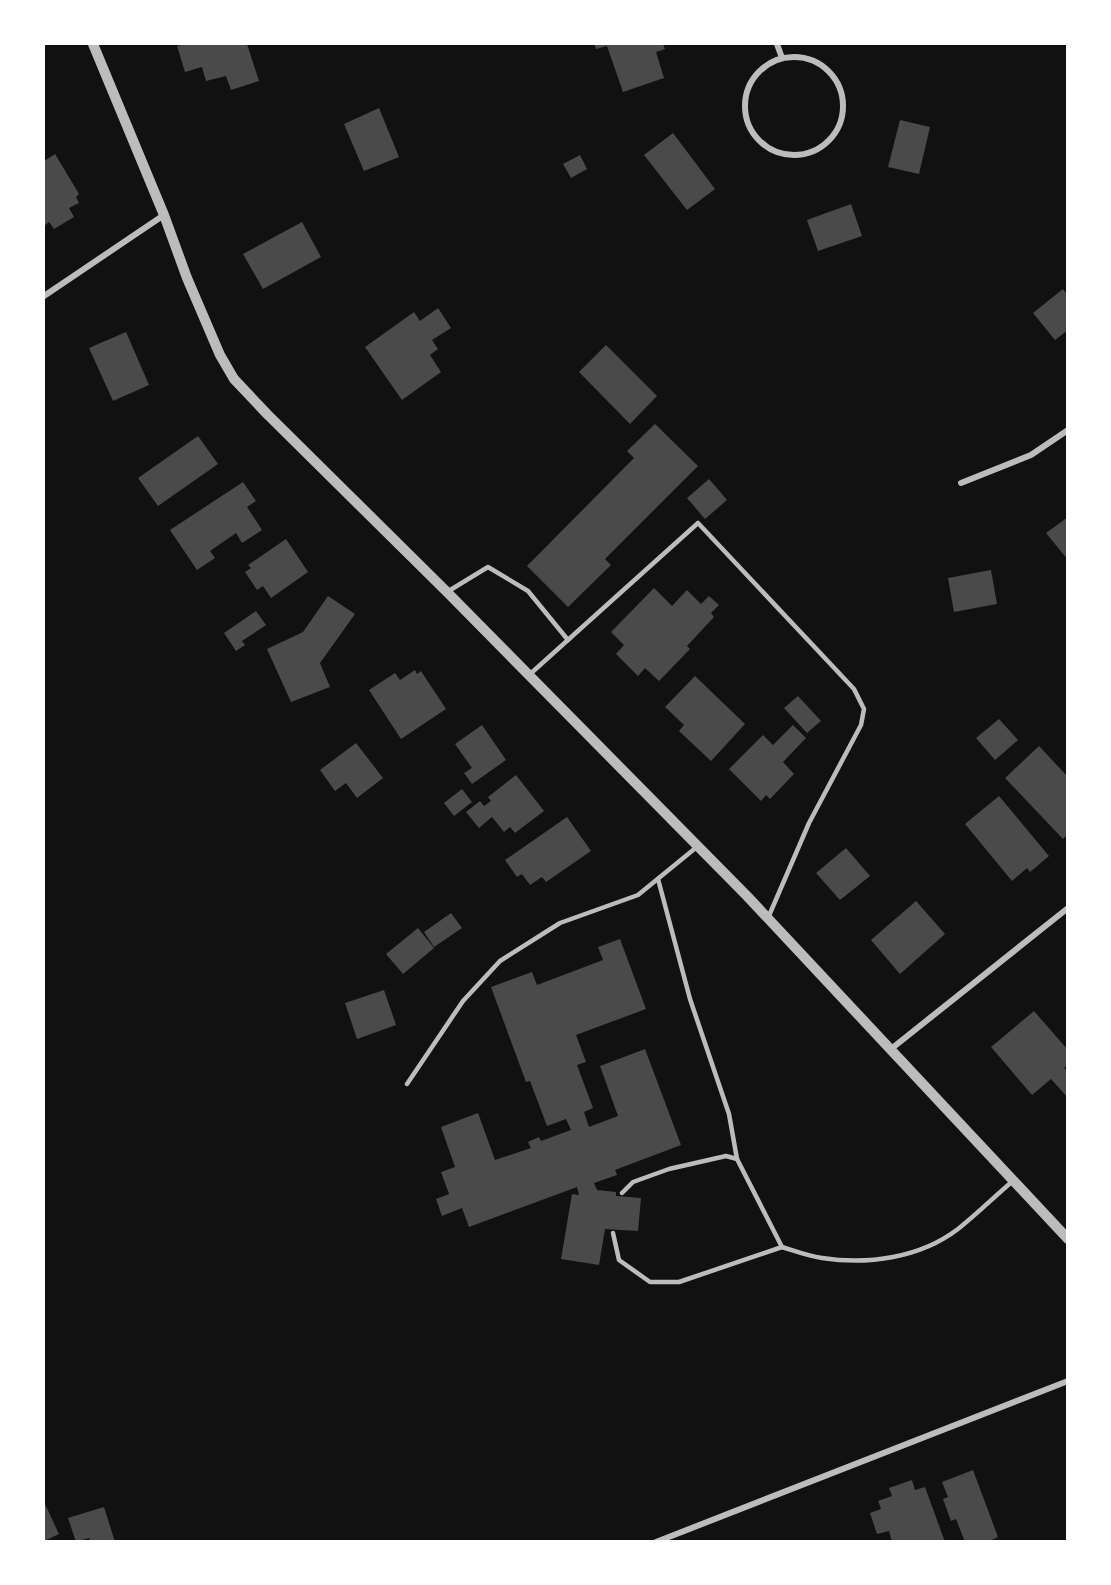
<svg xmlns="http://www.w3.org/2000/svg" width="1111" height="1585" font-family="'Titillium Web',sans-serif">
<style>
.building{fill:#4a4a4a}
.lines{fill:none;stroke-linecap:round;stroke-linejoin:round}
.service{stroke:#bcbcbc;stroke-width:4.5}
.minor{stroke:#bcbcbc;stroke-width:6}
.tertiary{stroke:#bcbcbc;stroke-width:10}
</style>
<rect width="100%" height="100%" fill="#111"/>
<g class="building">
<path d="M 186,44 L 247,44 L 259,81 L 231,90 L 226,76 L 206,81 L 202,67 L 185,72 L 177,46 Z"/>
<path d="M 594,44 L 663,44 L 665,49 L 656,52 L 664,78 L 623,92 L 607,46 L 596,49 Z"/>
<path d="M 379,108 L 399,157 L 364,171 L 344,124 Z"/>
<path d="M 900,120 L 930,127 L 919,174 L 888,167 Z"/>
<path d="M 673,133 L 715,189 L 687,210 L 644,155 Z"/>
<path d="M 55,154 L 79,194 L 76,197 L 79,203 L 69,208 L 74,217 L 54,229 L 49,222 L 44,226 L 44,161 Z"/>
<path d="M 580,155 L 587,169 L 571,178 L 563,164 Z"/>
<path d="M 851,204 L 862,236 L 818,251 L 807,220 Z"/>
<path d="M 302,222 L 321,257 L 263,289 L 243,254 Z"/>
<path d="M 1063,289 L 1066,293 L 1068,292 L 1068,330 L 1055,340 L 1033,313 Z"/>
<path d="M 438,308 L 451,328 L 432,340 L 438,349 L 430,355 L 441,372 L 402,400 L 365,347 L 414,312 L 420,321 Z"/>
<path d="M 126,332 L 149,385 L 113,401 L 89,348 Z"/>
<path d="M 606,345 L 657,396 L 630,424 L 579,372 Z"/>
<path d="M 655,424 L 698,466 L 605,559 L 611,565 L 568,607 L 527,566 L 634,458 L 627,451 Z"/>
<path d="M 198,436 L 218,464 L 158,506 L 138,478 Z"/>
<path d="M 709,479 L 727,500 L 705,519 L 687,498 Z"/>
<path d="M 243,482 L 256,501 L 247,507 L 262,530 L 242,543 L 236,533 L 210,551 L 215,558 L 197,570 L 170,530 Z"/>
<path d="M 1068,517 L 1068,560 L 1046,533 Z"/>
<path d="M 286,539 L 308,572 L 271,598 L 263,586 L 257,590 L 245,572 L 251,568 L 248,565 Z"/>
<path d="M 991,570 L 997,604 L 954,612 L 948,578 Z"/>
<path d="M 654,588 L 672,606 L 687,590 L 701,604 L 709,596 L 719,605 L 711,613 L 714,617 L 687,646 L 690,649 L 659,681 L 645,668 L 638,676 L 616,654 L 624,645 L 611,632 Z"/>
<path d="M 328,596 L 355,614 L 320,663 L 330,687 L 291,702 L 267,649 L 303,632 Z"/>
<path d="M 256,611 L 266,625 L 242,641 L 245,645 L 236,651 L 224,633 Z"/>
<path d="M 415,670 L 417,674 L 421,671 L 446,709 L 401,739 L 369,690 L 395,673 L 400,680 Z"/>
<path d="M 695,676 L 745,724 L 711,761 L 679,731 L 684,725 L 665,707 Z"/>
<path d="M 798,696 L 821,721 L 807,733 L 784,708 Z"/>
<path d="M 999,719 L 1018,740 L 995,760 L 976,738 Z"/>
<path d="M 482,725 L 506,760 L 472,784 L 464,773 L 472,768 L 455,744 Z"/>
<path d="M 793,725 L 806,738 L 783,762 L 794,774 L 770,799 L 766,795 L 761,801 L 729,769 L 763,735 L 773,745 Z"/>
<path d="M 356,743 L 383,778 L 357,798 L 346,783 L 335,791 L 320,770 Z"/>
<path d="M 1039,746 L 1068,777 L 1068,834 L 1063,839 L 1005,778 Z"/>
<path d="M 516,775 L 544,811 L 515,833 L 510,827 L 504,832 L 492,817 L 479,828 L 466,812 L 480,801 L 484,806 L 491,801 L 488,797 Z"/>
<path d="M 462,789 L 472,802 L 454,816 L 444,803 Z"/>
<path d="M 999,796 L 1049,856 L 1030,872 L 1027,868 L 1012,881 L 965,824 Z"/>
<path d="M 567,817 L 591,851 L 546,882 L 542,877 L 530,885 L 522,874 L 517,877 L 505,860 Z"/>
<path d="M 846,848 L 870,876 L 840,900 L 816,873 Z"/>
<path d="M 916,901 L 945,934 L 900,974 L 871,940 Z"/>
<path d="M 451,913 L 462,928 L 434,947 L 424,932 Z"/>
<path d="M 418,928 L 434,948 L 403,974 L 386,954 Z"/>
<path d="M 620,939 L 646,1009 L 576,1035 L 586,1062 L 577,1065 L 593,1108 L 584,1112 L 589,1127 L 618,1116 L 600,1066 L 645,1049 L 681,1145 L 615,1170 L 617,1175 L 594,1183 L 597,1190 L 616,1192 L 616,1196 L 641,1198 L 638,1231 L 605,1229 L 599,1265 L 561,1259 L 572,1194 L 579,1195 L 577,1187 L 469,1227 L 462,1208 L 442,1216 L 436,1199 L 449,1194 L 441,1172 L 455,1167 L 441,1127 L 478,1113 L 495,1160 L 531,1148 L 528,1142 L 539,1137 L 541,1141 L 571,1130 L 566,1119 L 547,1126 L 530,1081 L 526,1082 L 491,987 L 532,972 L 537,985 L 603,960 L 598,947 Z"/>
<path d="M 384,990 L 396,1025 L 357,1039 L 345,1003 Z"/>
<path d="M 1034,1011 L 1068,1050 L 1068,1065 L 1064,1068 L 1068,1072 L 1068,1098 L 1051,1079 L 1032,1095 L 991,1047 Z"/>
<path d="M 973,1470 L 998,1537 L 987,1542 L 965,1542 L 956,1519 L 951,1521 L 943,1499 L 948,1497 L 942,1482 Z"/>
<path d="M 912,1480 L 915,1490 L 925,1487 L 945,1542 L 892,1542 L 889,1531 L 877,1534 L 870,1513 L 881,1509 L 878,1501 L 892,1496 L 889,1488 Z"/>
<path d="M 44,1502 L 59,1534 L 44,1541 Z"/>
<path d="M 104,1507 L 115,1542 L 90,1542 L 89,1538 L 76,1542 L 68,1518 Z"/>
</g>
<g class="lines">
<g class="service">
<path d="M 447,592 L 488,567 L 528,591 L 568,640"/>
<path d="M 529,675 L 698,523 L 854,689 L 864,709 L 861,725 L 809,823 L 768,918"/>
<path d="M 658,879 L 690,999 L 729,1114 L 737,1159"/>
<path d="M 407,1084 L 463,1001 L 500,961 L 560,923 L 638,895 L 698,846"/>
<path d="M 622,1193 L 633,1182 L 669,1169 L 726,1156 L 737,1159 L 782,1247 C 795,1251 808,1256 822,1258 C 868,1265 920,1258 958,1229 C 977,1214 995,1196 1014,1180"/>
<path d="M 613,1233 L 619,1260 L 650,1282 L 679,1282 L 782,1247"/>
</g>
<g class="minor">
<path d="M 777,44 L 782,58"/>
<circle cx="794" cy="106" r="49"/>
<path d="M 44,296 L 164,215"/>
<path d="M 961,483 L 1031,455 L 1068,430"/>
<path d="M 891,1049 L 1068,908"/>
<path d="M 656,1542 L 1068,1381"/>
</g>
<path class="tertiary" d="M 93,44 L 164,215 L 187,278 L 220,355 L 234,379 L 267,414 L 447,592 L 747,896 L 1068,1239"/>
</g>
<rect width="1111" height="1585" fill="none" stroke="#ffffff" stroke-width="90"/>
</svg>
